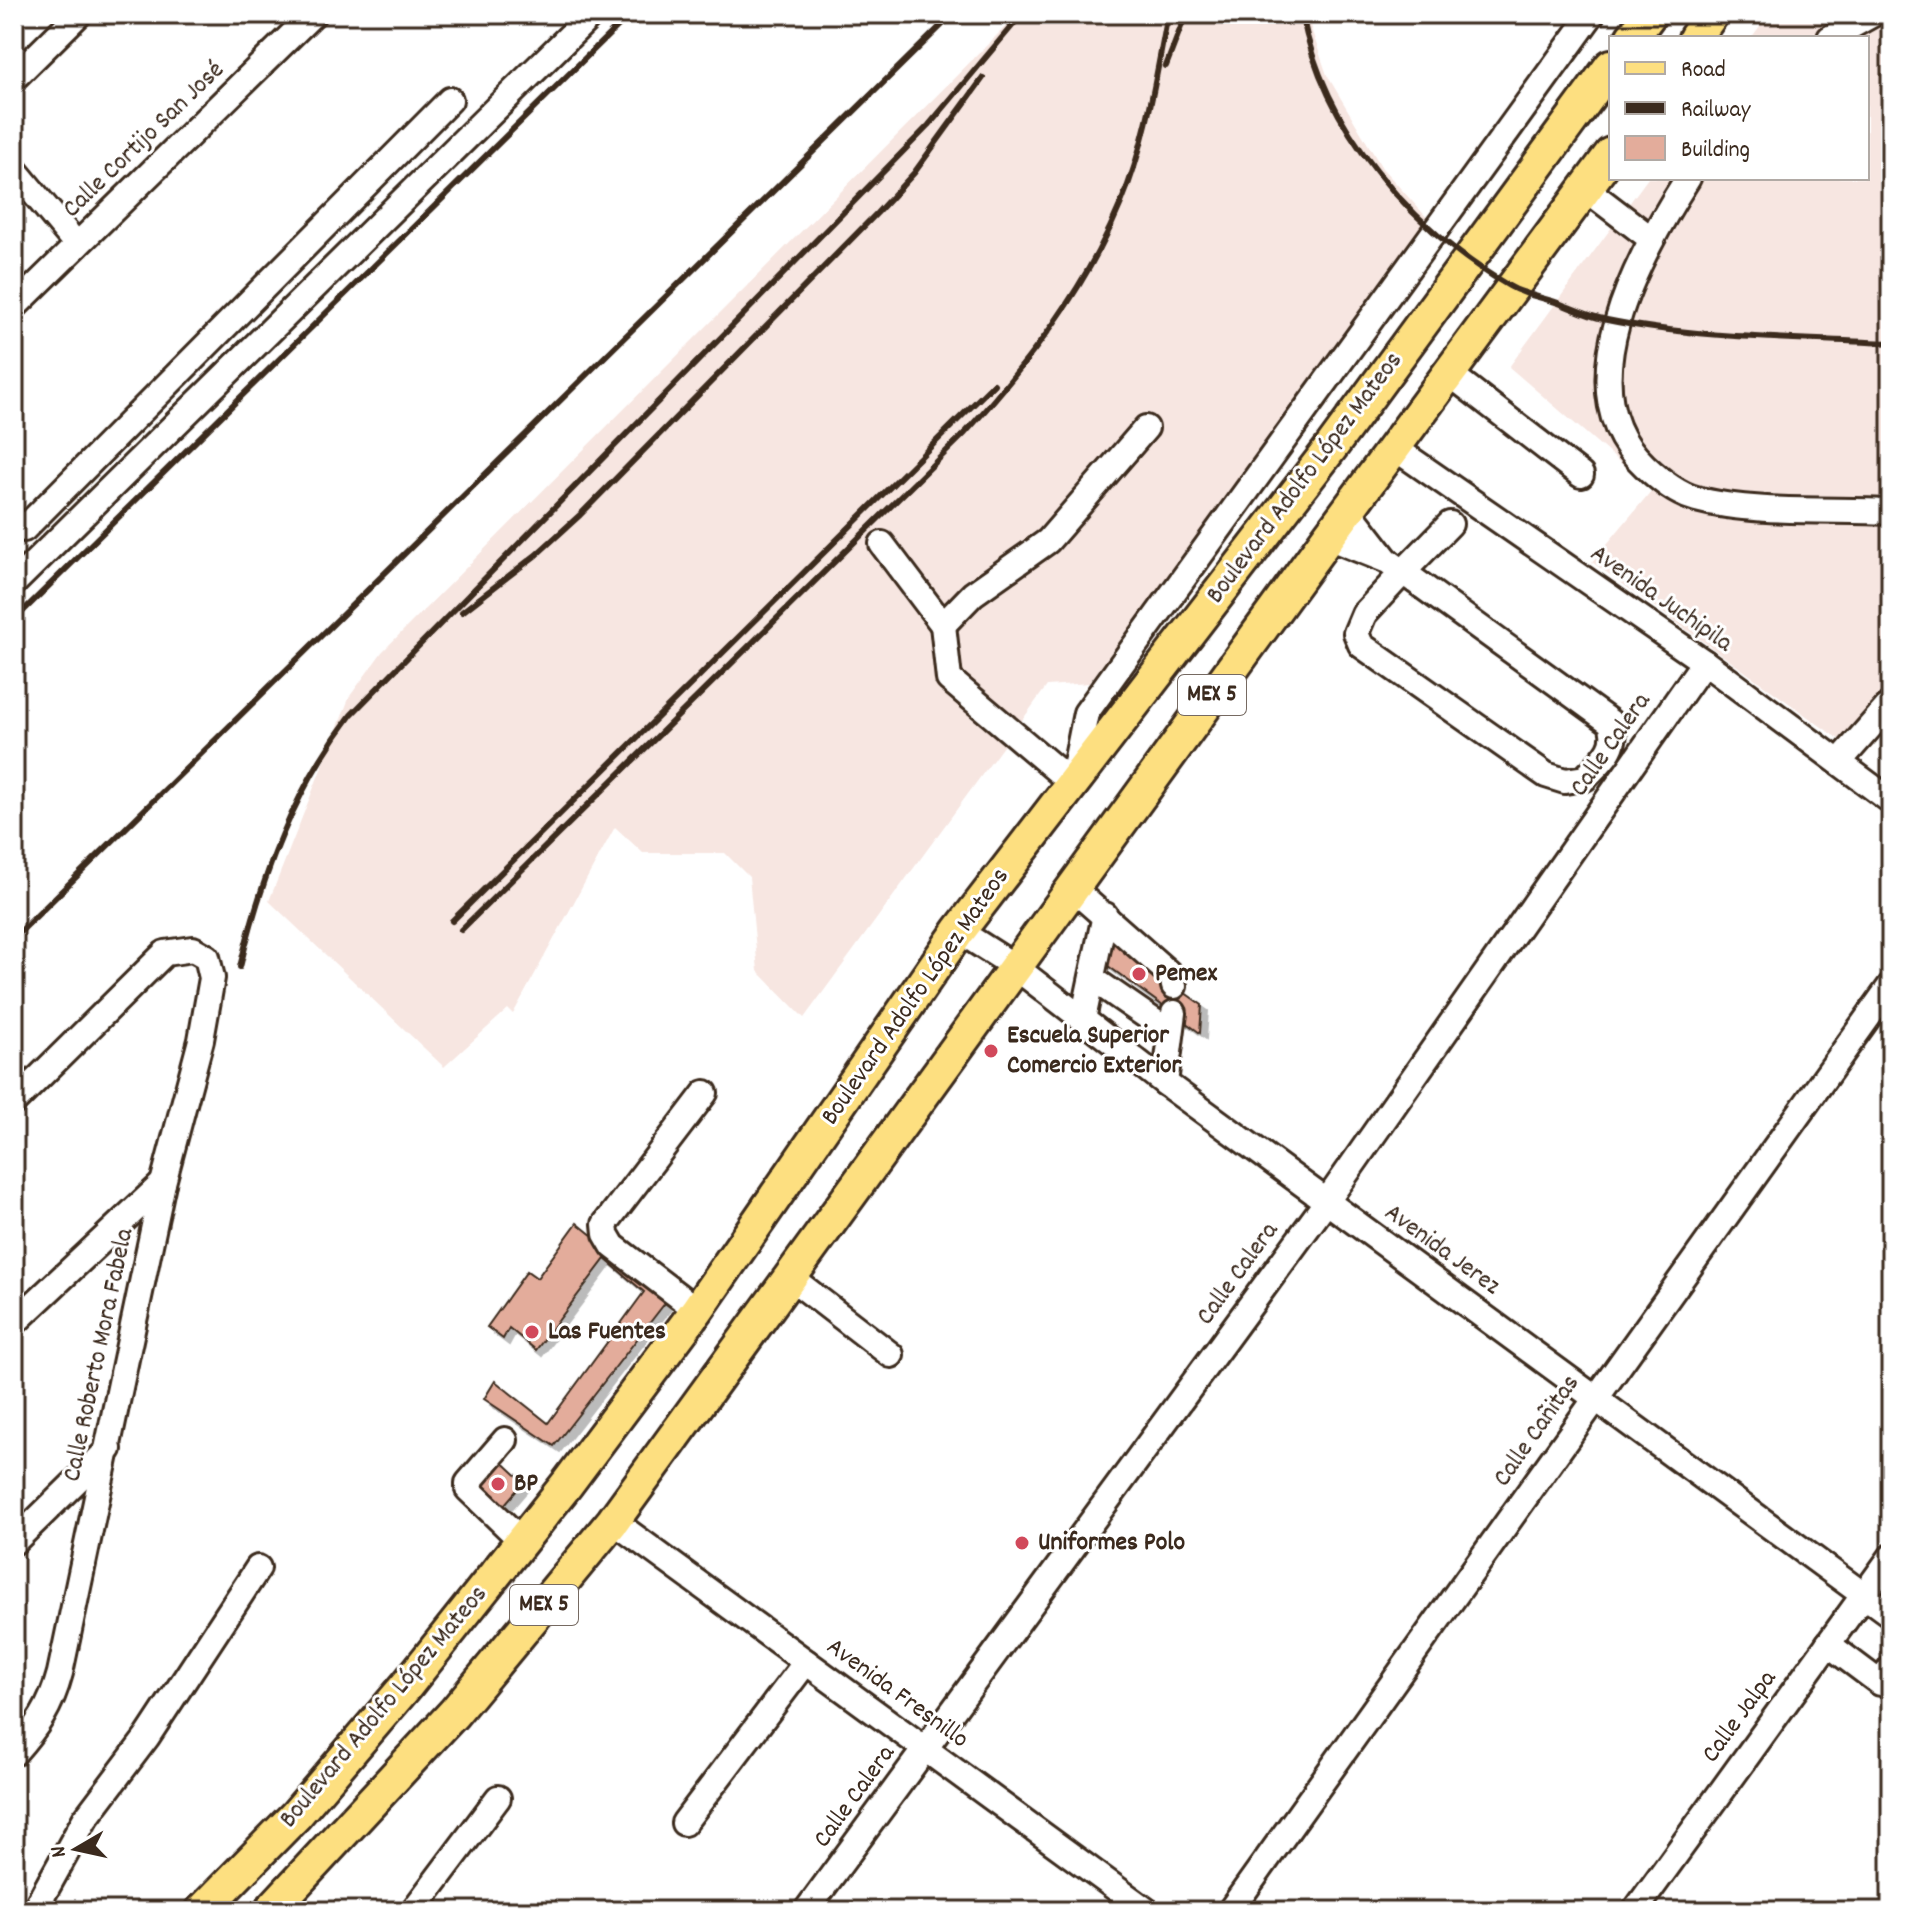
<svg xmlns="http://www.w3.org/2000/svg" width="1905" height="1925" font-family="Dekko,sans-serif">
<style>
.built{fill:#f7e6e1}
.building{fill:#e3ac9b;stroke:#3b2a1e;stroke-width:2;filter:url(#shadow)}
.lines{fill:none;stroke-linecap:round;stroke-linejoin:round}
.minor-casing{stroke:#3b2a1e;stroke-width:30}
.major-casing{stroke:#3b2a1e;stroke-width:38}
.minor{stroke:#fff;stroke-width:24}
.major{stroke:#fddf80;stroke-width:32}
.rail{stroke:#3b2a1e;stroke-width:6}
.poi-dot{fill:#d1495b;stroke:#fff;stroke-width:3}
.labels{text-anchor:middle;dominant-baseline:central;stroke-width:6;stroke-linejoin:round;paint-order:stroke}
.shield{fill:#fff;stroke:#766a62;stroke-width:2}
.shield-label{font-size:24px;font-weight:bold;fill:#3b2a1e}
.street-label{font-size:26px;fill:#3b2a1e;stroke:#fff}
.poi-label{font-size:26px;font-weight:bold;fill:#3b2a1e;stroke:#fff;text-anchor:start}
</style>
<defs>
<filter id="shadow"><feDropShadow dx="6" dy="6" stdDeviation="0" flood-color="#0004"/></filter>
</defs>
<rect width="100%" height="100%" fill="#fff"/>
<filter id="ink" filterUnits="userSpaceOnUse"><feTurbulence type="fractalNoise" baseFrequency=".0125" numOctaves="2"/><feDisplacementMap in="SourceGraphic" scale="16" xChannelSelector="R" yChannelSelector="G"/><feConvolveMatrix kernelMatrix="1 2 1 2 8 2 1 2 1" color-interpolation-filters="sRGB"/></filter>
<g filter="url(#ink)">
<g class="built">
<path d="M 1018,14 L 1306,14 L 1327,75 L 1382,168 L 1430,221 L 1089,683 L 1047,686 L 804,1018 L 758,971 L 749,877 L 725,853 L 643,853 L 615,827 L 513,1014 L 508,1009 L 444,1067 L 269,901 L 350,696 L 382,652 Z"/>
<path d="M 1769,14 L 1891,14 L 1891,695 L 1843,742 L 1592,562 L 1652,490 L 1509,367 L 1648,178 L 1867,178 L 1867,38 L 1751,38 Z"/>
</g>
<g class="building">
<path d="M 1106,937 L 1202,1005 L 1200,1033 L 1104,963 Z"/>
<path d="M 577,1223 L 669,1298 L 554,1446 L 484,1399 L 495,1381 L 548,1423 L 644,1292 L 605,1259 L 536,1350 L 509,1328 L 503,1339 L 487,1327 L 527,1271 L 537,1278 Z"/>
<path d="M 497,1457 L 524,1482 L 499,1511 L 471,1486 Z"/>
</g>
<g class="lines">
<defs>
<g id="minor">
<path d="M 1830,38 L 1873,14"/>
<path d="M 14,78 L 79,14"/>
<path d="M 14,169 L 77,245"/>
<path d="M 1688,178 C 1640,253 1562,390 1645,466 C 1660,480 1677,494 1696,499 C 1752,514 1832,509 1891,512"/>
<path d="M 1586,189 L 1650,238"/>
<path d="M 14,307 L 313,14"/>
<path d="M 1450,374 L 1581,475"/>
<path d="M 1396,449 L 1704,662 L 1891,801"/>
<path d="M 1348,510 L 1386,559"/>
<path d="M 14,520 L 24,529 L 450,100"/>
<path d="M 1328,537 L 1388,561 L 1403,572 L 1364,614 L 1356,633 L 1361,645 L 1546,775 L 1565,781 L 1585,778 C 1600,762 1622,746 1610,722 L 1403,572 L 1450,524"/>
<path d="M 882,544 L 943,625 L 973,594 L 1048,541 L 1146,428"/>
<path d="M 14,583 L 592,14"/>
<path d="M 943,625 L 949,679 L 1072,783 L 1086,713 L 1592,14"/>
<path d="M 1839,762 L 1891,703"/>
<path d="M 1072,888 L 1172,976 L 1174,986"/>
<path d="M 959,931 L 1014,966 L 1165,1083 L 1891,1615"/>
<path d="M 1093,979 L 1171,1033"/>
<path d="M 1083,1019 L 1105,915"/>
<path d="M 1165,1083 L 1174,1013"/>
<path d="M 14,1102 L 165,953 L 193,949 L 207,957 L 212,978 L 201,1040 L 163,1183 L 60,1673 C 51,1707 37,1727 14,1753"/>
<path d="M 790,1277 L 891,1355"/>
<path d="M 697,1310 L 613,1246 L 606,1234 L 605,1224 L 705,1093"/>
<path d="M 14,1323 L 163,1183"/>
<path d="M 505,1440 L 468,1483 L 468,1489 L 523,1542"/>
<path d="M 613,1521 L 1147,1911"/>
<path d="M 14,1542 L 109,1449"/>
<path d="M 1828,1644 L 1880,1683 L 1891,1668"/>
<path d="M 684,1823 L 806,1662"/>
<path d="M 34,1911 L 85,1819 L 147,1737 L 258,1568"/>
<path d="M 413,1911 L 498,1798"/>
<path d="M 806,1911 L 1327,1201 L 1704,662"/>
<path d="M 1230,1911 L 1891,985"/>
<path d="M 1635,1911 L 1891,1557"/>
</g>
<g id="major">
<path d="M 1632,38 L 1650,14"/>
<path d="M 1695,38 L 1712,14"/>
<path d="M 202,1911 L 296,1815 L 407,1685 L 567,1484 L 697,1310 L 959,931 L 1333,445 L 1611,66"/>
<path d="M 270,1911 L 454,1713 L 613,1521 L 1328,537 L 1611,154"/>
</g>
</defs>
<use href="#minor" class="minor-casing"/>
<use href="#major" class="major-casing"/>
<use href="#minor" class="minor"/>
<use href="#major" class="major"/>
<g class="rail">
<path d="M 1302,14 C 1324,129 1410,228 1509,286 C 1524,295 1545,298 1561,304 C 1576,310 1591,317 1607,320 C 1699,339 1797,338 1891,343"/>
<path d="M 1166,66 L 1186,14"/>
<path d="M 462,612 L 536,555 L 580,515 L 877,213 L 914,173 L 983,78"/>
<path d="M 14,620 L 630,14"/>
<path d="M 452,921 L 994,384"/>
<path d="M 461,930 L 965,433 C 1028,363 1085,290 1121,203 C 1146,143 1156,77 1168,14"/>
<path d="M 14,938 L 953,14"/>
<path d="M 240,967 C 262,875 294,790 351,715 L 929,125 L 1022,14"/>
</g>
</g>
</g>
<g class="poi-dot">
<circle cx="1139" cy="974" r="8"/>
<circle cx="991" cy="1051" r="8"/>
<circle cx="532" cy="1332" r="8"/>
<circle cx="498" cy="1484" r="8"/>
<circle cx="1022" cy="1543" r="8"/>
</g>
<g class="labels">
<g class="shield">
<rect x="1178" y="675" width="68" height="40" rx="6"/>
<rect x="510" y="1585" width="68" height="40" rx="6"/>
</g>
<g class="shield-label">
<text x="1212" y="695">MEX 5</text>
<text x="544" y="1605">MEX 5</text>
</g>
<g class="street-label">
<text transform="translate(144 140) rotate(-44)">Calle Cortijo San José</text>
<text transform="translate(1305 478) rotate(-53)">Boulevard Adolfo López Mateos</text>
<text transform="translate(1661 599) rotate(35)">Avenida Juchipila</text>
<text transform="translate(1611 745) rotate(-55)">Calle Calera</text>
<text transform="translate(916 997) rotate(-55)">Boulevard Adolfo López Mateos</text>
<text transform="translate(1442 1250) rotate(36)">Avenida Jerez</text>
<text transform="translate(1238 1274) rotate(-54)">Calle Calera</text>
<text transform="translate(99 1355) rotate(-78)">Calle Roberto Mora Fabela</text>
<text transform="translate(1537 1431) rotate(-55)">Calle Cañitas</text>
<text transform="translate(897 1694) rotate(36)">Avenida Fresnillo</text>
<text transform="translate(384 1707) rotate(-50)">Boulevard Adolfo López Mateos</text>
<text transform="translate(1740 1717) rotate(-54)">Calle Jalpa</text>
<text transform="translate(855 1797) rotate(-54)">Calle Calera</text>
</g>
<g class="poi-label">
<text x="1155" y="974">Pemex</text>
<text x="1007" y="1036">Escuela Superior<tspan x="1007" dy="30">Comercio Exterior</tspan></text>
<text x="548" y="1332">Las Fuentes</text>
<text x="514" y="1484">BP</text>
<text x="1038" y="1543">Uniformes Polo</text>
</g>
</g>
<rect width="1905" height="1925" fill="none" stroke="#fff" stroke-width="48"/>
<rect x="24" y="24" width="1857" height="1877" fill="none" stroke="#3b2a1e" stroke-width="3" filter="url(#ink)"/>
<rect x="1609" y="36" width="260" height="144" fill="#ffffff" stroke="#b1aaa5" stroke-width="2"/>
<rect x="1625" y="62" width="40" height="12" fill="#fddf80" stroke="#b1aaa5" stroke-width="2"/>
<text x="1681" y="76" font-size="24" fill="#3b2a1e">Road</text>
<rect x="1625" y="102" width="40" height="12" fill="#3b2a1e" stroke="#b1aaa5" stroke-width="2"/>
<text x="1681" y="116" font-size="24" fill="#3b2a1e">Railway</text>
<rect x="1625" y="136" width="40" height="24" fill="#e3ac9b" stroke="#b1aaa5" stroke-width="2"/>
<text x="1681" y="156" font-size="24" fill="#3b2a1e">Building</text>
<g transform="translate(76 1849) rotate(261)" stroke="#ffffff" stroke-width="6" paint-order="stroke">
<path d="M0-6L14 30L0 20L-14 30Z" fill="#3b2a1e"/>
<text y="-12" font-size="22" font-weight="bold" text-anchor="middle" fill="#3b2a1e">N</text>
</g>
</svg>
